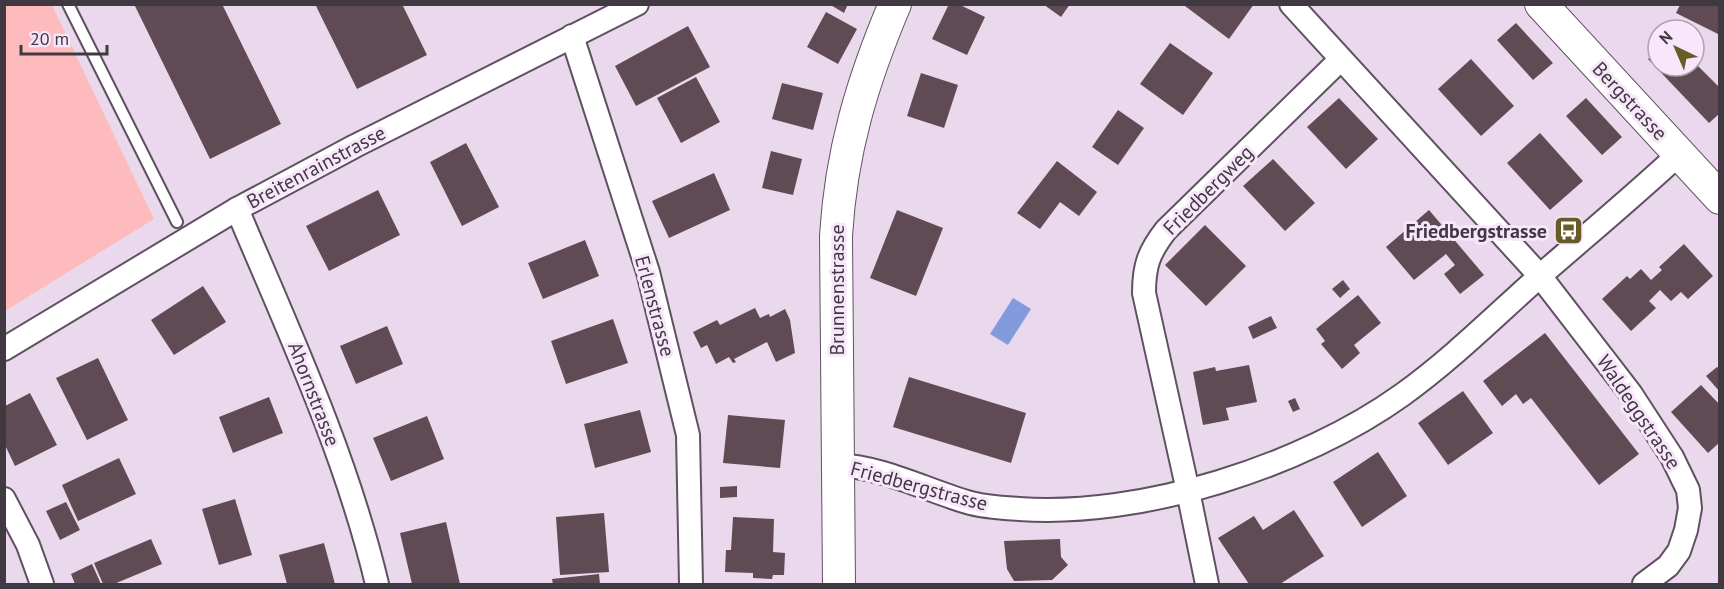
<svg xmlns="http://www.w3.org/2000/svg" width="1724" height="589" font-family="'PT Sans',sans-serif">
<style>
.green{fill:#febbbd}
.water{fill:#839bdc}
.building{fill:#604a54}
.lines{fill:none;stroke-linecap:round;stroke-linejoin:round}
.lane-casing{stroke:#605162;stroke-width:14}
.street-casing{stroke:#605162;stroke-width:26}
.secondary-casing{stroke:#605162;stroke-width:34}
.lane{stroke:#fff;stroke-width:10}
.street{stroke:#fff;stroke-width:22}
.secondary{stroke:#fff;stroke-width:32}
.labels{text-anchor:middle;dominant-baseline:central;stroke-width:6;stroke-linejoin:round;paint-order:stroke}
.street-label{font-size:20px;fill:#403941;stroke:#f8e6fa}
.poi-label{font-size:20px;font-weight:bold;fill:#403941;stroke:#f8e6fa;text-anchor:end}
</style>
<rect width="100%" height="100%" fill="#ead9ed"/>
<path class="green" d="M 5,4 L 52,5 L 154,219 L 5,311 Z"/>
<path class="water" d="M 1013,298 L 1031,309 L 1008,345 L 990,334 Z"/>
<g class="building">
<path d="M 134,4 L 222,4 L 281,124 L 210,159 Z"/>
<path d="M 315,4 L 402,4 L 427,55 L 357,89 Z"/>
<path d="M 829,4 L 848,4 L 844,13 Z"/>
<path d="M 949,4 L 958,4 L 985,17 L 967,55 L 932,39 Z"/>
<path d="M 1043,4 L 1070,4 L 1061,17 Z"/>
<path d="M 1186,4 L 1254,4 L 1229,39 L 1185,6 Z"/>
<path d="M 1680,5 L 1720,5 L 1720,35 L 1676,13 Z"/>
<path d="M 826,12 L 857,29 L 838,64 L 807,47 Z"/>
<path d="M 1516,23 L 1553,63 L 1533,80 L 1497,40 Z"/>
<path d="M 688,26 L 710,67 L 636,106 L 615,66 Z"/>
<path d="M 1170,43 L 1213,73 L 1183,115 L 1140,84 Z"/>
<path d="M 1658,49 L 1658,66 L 1694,66 L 1694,62 L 1720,88 L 1720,113 L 1709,123 L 1648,59 Z"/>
<path d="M 1471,59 L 1514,106 L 1481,136 L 1438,89 Z"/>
<path d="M 921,73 L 958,85 L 944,128 L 907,116 Z"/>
<path d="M 696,77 L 720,122 L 681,143 L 657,98 Z"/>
<path d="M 782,83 L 823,93 L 813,130 L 772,119 Z"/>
<path d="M 1339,98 L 1378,139 L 1346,169 L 1307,127 Z"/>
<path d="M 1586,98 L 1622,137 L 1602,155 L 1566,116 Z"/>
<path d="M 1118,110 L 1144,128 L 1118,165 L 1092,147 Z"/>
<path d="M 1540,133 L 1583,181 L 1550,210 L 1507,163 Z"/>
<path d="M 466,143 L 499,207 L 462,226 L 430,162 Z"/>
<path d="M 771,151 L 802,159 L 793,195 L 762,188 Z"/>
<path d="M 1273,159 L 1315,203 L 1285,231 L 1243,186 Z"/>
<path d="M 1057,161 L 1097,192 L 1079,216 L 1060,202 L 1040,229 L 1017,213 Z"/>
<path d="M 714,173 L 730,210 L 669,238 L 652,201 Z"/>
<path d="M 378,190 L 400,235 L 329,271 L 306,226 Z"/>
<path d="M 897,210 L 943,228 L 916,296 L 870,278 Z"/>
<path d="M 1429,210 L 1484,275 L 1460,294 L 1444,274 L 1455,265 L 1446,254 L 1414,280 L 1386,247 Z"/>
<path d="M 1205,225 L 1246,266 L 1206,306 L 1165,265 Z"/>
<path d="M 585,240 L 599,276 L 543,299 L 528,263 Z"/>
<path d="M 1684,244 L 1713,276 L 1688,299 L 1681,292 L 1671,301 L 1660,290 L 1649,301 L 1656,308 L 1631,331 L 1602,299 L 1627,276 L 1630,279 L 1641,269 L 1651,280 L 1662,270 L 1659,267 Z"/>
<path d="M 1343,280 L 1350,289 L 1340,298 L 1332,289 Z"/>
<path d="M 203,286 L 226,322 L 174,355 L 151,320 Z"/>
<path d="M 1358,295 L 1381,323 L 1354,345 L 1360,353 L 1342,369 L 1321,344 L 1325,341 L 1316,329 Z"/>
<path d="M 755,308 L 760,318 L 769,314 L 770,317 L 785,309 L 790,320 L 795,353 L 776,362 L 767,342 L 734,359 L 736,362 L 733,363 L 729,357 L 716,364 L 707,345 L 701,348 L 693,332 L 717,320 L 720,325 Z"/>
<path d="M 1271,316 L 1277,328 L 1253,339 L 1248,327 Z"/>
<path d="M 613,319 L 628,363 L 566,384 L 551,341 Z"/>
<path d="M 387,326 L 403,364 L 356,384 L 340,346 Z"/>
<path d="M 1545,333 L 1639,454 L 1599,485 L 1531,398 L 1523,404 L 1516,394 L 1502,406 L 1483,381 Z"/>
<path d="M 98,358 L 128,420 L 87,440 L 56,378 Z"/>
<path d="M 1249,365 L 1257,402 L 1226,408 L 1229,420 L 1203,425 L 1193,372 L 1215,367 L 1216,371 Z"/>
<path d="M 1717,367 L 1720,369 L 1720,392 L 1706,376 Z"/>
<path d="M 909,377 L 1026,413 L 1011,463 L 893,427 Z"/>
<path d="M 1701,385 L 1720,405 L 1720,442 L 1708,453 L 1671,412 Z"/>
<path d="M 1463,391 L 1493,433 L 1448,465 L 1418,423 Z"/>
<path d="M 30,393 L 57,445 L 15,466 L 5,445 L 5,406 Z"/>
<path d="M 269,397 L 283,433 L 233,453 L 219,417 Z"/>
<path d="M 1295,398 L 1300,409 L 1293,412 L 1288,401 Z"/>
<path d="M 640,410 L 651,452 L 595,468 L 584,424 Z"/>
<path d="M 728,415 L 785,420 L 780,468 L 723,463 Z"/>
<path d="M 427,416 L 444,459 L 391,481 L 373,438 Z"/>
<path d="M 1378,452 L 1407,496 L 1362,527 L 1333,482 Z"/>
<path d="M 119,458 L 136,494 L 78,521 L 62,485 Z"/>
<path d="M 737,486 L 737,497 L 720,498 L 720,487 Z"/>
<path d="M 235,499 L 252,555 L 219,565 L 202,509 Z"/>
<path d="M 66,502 L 80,530 L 60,540 L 46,511 Z"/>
<path d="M 1294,510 L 1324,556 L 1280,584 L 1249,584 L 1218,538 L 1254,516 L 1263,530 Z"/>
<path d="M 604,513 L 609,572 L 560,575 L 556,517 Z"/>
<path d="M 733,517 L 774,519 L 773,552 L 785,553 L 784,575 L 773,575 L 772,579 L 753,578 L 753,573 L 725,572 L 726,550 L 731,550 Z"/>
<path d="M 446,522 L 460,584 L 412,584 L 400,533 Z"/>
<path d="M 151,539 L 162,564 L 114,584 L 103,584 L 94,563 Z"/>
<path d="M 1060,539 L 1061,557 L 1068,565 L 1052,580 L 1014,581 L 1007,569 L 1004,541 Z"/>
<path d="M 324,543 L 335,584 L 287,584 L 279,555 Z"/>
<path d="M 92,564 L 101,584 L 75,584 L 71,574 Z"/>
<path d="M 599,574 L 600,584 L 553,584 L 552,579 Z"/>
</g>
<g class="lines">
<defs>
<path id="lane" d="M 68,4 L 177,222"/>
<g id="street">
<path d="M 1291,4 L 1540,276 L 1631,394 L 1672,457 L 1688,490 L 1690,508 L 1686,530 L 1679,551 L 1668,566 L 1644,584"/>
<path d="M 572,36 L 648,272 L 688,435 L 691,584"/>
<path d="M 237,209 C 289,332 346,454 377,584"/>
<path d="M 4,349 L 237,209 L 355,146 L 637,4"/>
<path d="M 837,465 C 883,467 923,489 967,502 C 983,507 1003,508 1019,509 C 1141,518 1303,466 1402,395 C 1452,359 1495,316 1541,275 C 1587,235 1634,196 1679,154"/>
<path d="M 4,499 L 28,545 L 42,584"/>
<path d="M 1207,584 L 1188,491 L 1144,293 C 1144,265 1149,252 1166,230 L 1340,60"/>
</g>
<g id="secondary">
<path d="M 1541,4 L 1720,198"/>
<path d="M 839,584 L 836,236 C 841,152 862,82 895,4"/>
</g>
</defs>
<use href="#lane" class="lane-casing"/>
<use href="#street" class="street-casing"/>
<use href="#secondary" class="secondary-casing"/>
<use href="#lane" class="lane"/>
<use href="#street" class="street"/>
<use href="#secondary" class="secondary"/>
</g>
<defs>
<symbol id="bus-square" viewBox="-11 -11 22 22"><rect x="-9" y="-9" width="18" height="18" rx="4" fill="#675c28" stroke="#f8e6fa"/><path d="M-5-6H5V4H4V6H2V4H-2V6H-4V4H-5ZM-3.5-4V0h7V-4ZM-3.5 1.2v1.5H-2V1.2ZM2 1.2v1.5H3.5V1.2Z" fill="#fff"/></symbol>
</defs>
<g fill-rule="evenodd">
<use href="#bus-square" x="1552" y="214" width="33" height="33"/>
</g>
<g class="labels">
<g class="street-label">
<text transform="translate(1630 101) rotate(47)">Bergstrasse</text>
<text transform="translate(316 167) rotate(-28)">Breitenrainstrasse</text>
<text transform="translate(1208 190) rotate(-45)">Friedbergweg</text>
<text transform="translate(837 290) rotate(-90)">Brunnenstrasse</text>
<text transform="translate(655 306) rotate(75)">Erlenstrasse</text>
<text transform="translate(314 394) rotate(69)">Ahornstrasse</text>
<text transform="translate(1639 412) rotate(56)">Waldeggstrasse</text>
<text transform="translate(919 486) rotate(15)">Friedbergstrasse</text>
</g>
<g class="poi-label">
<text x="1547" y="231">Friedbergstrasse</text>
</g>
</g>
<rect width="1724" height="589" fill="none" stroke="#403941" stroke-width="12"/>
<g transform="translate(1676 48) rotate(316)"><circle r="28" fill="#f8e6fa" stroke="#aea1b0" stroke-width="1.5"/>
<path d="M0-4.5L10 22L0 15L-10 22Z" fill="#675c28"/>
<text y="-9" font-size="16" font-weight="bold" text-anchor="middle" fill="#403941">N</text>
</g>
<path d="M21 45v9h86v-9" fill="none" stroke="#403941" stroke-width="3"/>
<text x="30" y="45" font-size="18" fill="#403941" stroke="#f8e6fa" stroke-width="4.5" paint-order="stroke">20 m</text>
</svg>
